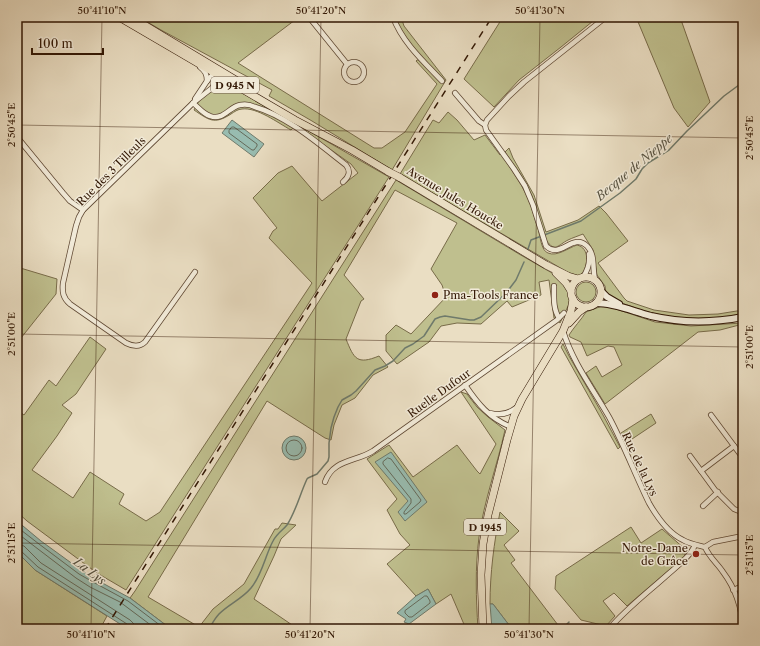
<svg xmlns="http://www.w3.org/2000/svg" width="760" height="646" font-family="'Libre Caslon Text',serif">
<style>
.green{fill:#bfbf8e;stroke:#786b49}
.water{fill:#98bcb0;stroke:#6f7a6b}
.lines{fill:none;stroke-linecap:round;stroke-linejoin:round}
.shore{stroke:#656a5a;stroke-width:1}
.stream{stroke:#6f7a6b;stroke-width:1.5}
.minor-casing{stroke:#604934;stroke-width:6}
.secondary-casing{stroke:#321704;stroke-width:8}
.primary-casing{stroke:#321704;stroke-width:8}
.minor{stroke:#f1ead8;stroke-width:4.5}
.secondary{stroke:#f1ead8;stroke-width:6}
.primary{stroke:#eadec3;stroke-width:7}
.rail{stroke:#321704;stroke-width:1.5;stroke-dasharray:7 7;stroke-linecap:butt}
.primary-bridge-casing{stroke:#321704;stroke-width:8;stroke-linecap:butt}
.primary-bridge{stroke:#eadec3;stroke-width:7}
.ticks{fill:none;stroke:#321704;stroke-width:1;stroke-opacity:0.45}
.poi-dot{fill:#8f2418;stroke:#f1ead8;stroke-width:1.5}
.labels{text-anchor:middle;dominant-baseline:central;stroke-width:3;stroke-linejoin:round;paint-order:stroke}
.shield{fill:#f1ead8;stroke:#6b5644;stroke-width:1}
.shield-label{font-size:10px;font-weight:bold;fill:#321704}
.street-label{font-size:11px;fill:#321704;stroke:#f1ead8}
.poi-label{font-size:11px;fill:#321704;stroke:#f1ead8;text-anchor:start}
.water-label{font-size:12px;font-style:italic;fill:#565140;stroke:#f1ead8}
.neatline{fill:none;stroke:#321704;stroke-width:1.5}
.ticks-label{font-size:10px;text-anchor:middle;fill:#321704}
</style>
<rect width="100%" height="100%" fill="#eadec3"/>
<filter id="stains"><feTurbulence type="fractalNoise" baseFrequency=".005" numOctaves="4"/><feColorMatrix values="0 0 0 0 .2 0 0 0 0 .09 0 0 0 0 .02 0 0 0 .5 -.17"/></filter>
<radialGradient id="worn" r=".72"><stop offset=".6" stop-color="#630" stop-opacity="0"/><stop offset="1" stop-color="#630" stop-opacity=".3"/></radialGradient>
<g class="green">
<path d="M 139,17 L 299,17 L 238,63 L 374,148 L 382,148 L 405,132 L 437,84 L 416,61 L 417,60 L 419,60 L 422,62 L 441,83 L 444,80 C 426,61 405,42 395,17 L 401,17 L 404,26 L 446,80 L 392,170 L 312,121 L 269,96 L 272,90 L 161,30 Z"/>
<path d="M 503,17 L 598,17 L 561,47 L 519,80 L 494,107 L 464,79 Z"/>
<path d="M 636,17 L 680,17 L 710,102 L 688,127 L 674,108 Z"/>
<path d="M 223,82 L 389,177 L 126,590 L 97,573 L 27,521 L 17,512 L 17,410 L 24,415 L 49,380 L 56,386 L 90,337 L 106,349 L 76,394 L 62,405 L 72,413 L 57,436 L 32,470 L 73,498 L 90,472 L 124,494 L 119,504 L 146,521 L 160,512 L 312,283 L 269,238 L 273,231 L 277,228 L 253,198 L 278,173 L 292,166 L 322,201 L 358,173 L 351,164 L 296,125 L 291,130 C 278,123 257,107 242,109 C 238,109 234,112 231,114 C 214,125 209,120 194,110 L 199,101 Z"/>
<path d="M 448,112 L 457,120 L 474,140 L 485,135 L 500,155 L 501,154 C 510,168 520,181 527,196 C 532,206 534,218 538,228 C 540,235 541,251 548,253 C 557,257 568,248 577,245 C 590,248 588,265 582,274 L 577,276 L 569,273 L 400,174 L 433,120 L 439,123 Z"/>
<path d="M 509,148 L 513,158 L 534,195 L 546,232 L 578,220 L 599,206 L 606,213 L 628,241 L 598,263 L 624,298 L 627,301 L 654,310 L 689,315 L 718,314 L 743,310 L 743,314 C 705,321 666,320 630,306 C 621,303 612,299 606,293 L 605,286 L 597,275 L 593,250 L 583,234 C 578,236 572,238 568,240 C 558,245 555,253 546,240 L 532,196 L 521,175 L 505,152 Z"/>
<path d="M 396,180 L 519,254 L 552,273 L 567,286 L 570,302 L 560,323 L 554,318 L 549,280 L 539,282 L 541,295 L 512,307 L 507,301 L 481,324 L 457,323 L 441,326 L 429,342 L 397,364 L 386,351 L 386,335 L 396,325 L 411,334 L 446,297 L 442,285 L 431,269 L 457,223 L 395,190 L 344,275 L 364,299 L 361,301 L 346,339 C 354,359 357,365 379,356 L 388,367 L 373,375 L 355,398 L 342,405 L 334,425 L 331,440 L 325,438 L 267,401 L 148,597 L 199,627 L 213,609 L 244,584 L 275,529 L 278,529 L 282,523 L 296,525 L 281,539 L 274,556 L 254,599 L 298,629 L 171,629 L 130,598 L 135,591 Z"/>
<path d="M 17,267 L 57,279 L 56,294 L 17,343 Z"/>
<circle cx="586" cy="292" r="10"/>
<path d="M 602,306 L 607,306 L 655,322 L 691,326 L 743,323 L 743,324 L 720,330 L 698,332 L 605,404 L 586,373 L 596,366 L 602,377 L 622,365 L 614,347 L 608,346 L 587,356 L 581,342 L 570,337 L 569,335 C 574,327 581,320 586,312 Z"/>
<path d="M 563,344 L 569,356 L 603,415 L 620,447 L 618,449 L 561,347 Z"/>
<path d="M 461,392 L 467,394 L 477,407 L 488,417 L 505,430 C 497,466 484,501 479,537 C 475,568 476,598 478,629 L 466,629 L 451,594 L 436,604 L 428,589 L 416,596 L 387,564 L 410,545 L 400,534 L 387,510 L 397,499 L 367,459 L 389,445 L 413,477 L 457,445 L 477,471 L 480,474 L 496,444 Z"/>
<path d="M 651,414 L 656,423 L 629,441 L 621,433 Z"/>
<path d="M 500,512 L 519,531 L 504,545 L 515,560 L 511,563 L 561,629 L 512,629 L 493,604 L 490,604 C 490,573 494,543 500,512 Z"/>
<path d="M 631,527 L 641,543 L 662,529 L 685,549 L 685,555 L 683,558 L 627,606 L 614,593 L 603,601 L 615,616 L 606,626 L 581,620 L 555,589 L 556,576 Z"/>
<path d="M 17,552 L 35,570 L 107,616 L 100,629 L 17,629 Z"/>
</g>
<g class="water">
<path d="M 232,120 L 264,144 L 254,157 L 222,133 Z"/>
<circle cx="294" cy="448" r="12"/>
<path d="M 391,452 L 427,502 L 405,521 L 398,512 L 408,501 L 375,462 Z"/>
<path d="M 17,521 L 41,541 L 81,570 L 95,579 L 130,598 L 171,629 L 128,629 L 35,570 L 17,552 Z"/>
<path d="M 428,589 L 436,604 L 409,624 L 404,622 L 406,619 L 397,613 L 416,596 Z"/>
<path d="M 490,604 L 493,604 L 512,629 L 492,629 Z"/>
</g>
<g class="lines">
<g class="shore">
<path d="M 232,127 L 234,127 L 257,144 L 257,146 L 254,150 L 252,150 L 229,133 L 229,131 Z"/>
<circle cx="294" cy="448" r="8"/>
<path d="M 388,458 L 391,459 L 421,500 L 420,502 L 406,514 L 404,514 L 404,512 L 411,503 L 411,499 L 383,464 L 383,462 Z"/>
<path d="M 17,527 L 39,544 L 79,574 L 93,582 L 128,601 L 165,629"/>
<path d="M 17,533 L 76,578 L 90,587 L 120,602 L 156,629"/>
<path d="M 17,544 L 24,546 L 41,563 L 130,620 L 134,624 L 134,629"/>
<path d="M 17,549 L 21,551 L 38,567 L 127,624 L 129,626 L 129,629"/>
<path d="M 425,596 L 427,596 L 430,601 L 430,603 L 412,617 L 409,617 L 405,613 L 405,611 Z"/>
</g>
<g class="stream">
<path d="M 528,249 L 531,240 L 581,221 L 620,193 L 636,179 L 642,169 L 648,163 L 669,150 L 687,131 L 724,96 L 743,82"/>
<path d="M 209,629 C 212,624 215,618 219,614 C 229,604 242,599 251,588 C 262,575 265,556 273,541 C 277,533 283,530 287,525 C 296,511 300,494 307,479 L 308,478 L 317,474 L 328,461 L 329,457 L 329,443 L 331,428 L 334,417 L 338,407 L 342,400 L 351,395 L 356,391 L 375,370 L 385,366 L 393,361 L 405,348 L 413,344 L 424,336 L 435,319 L 440,317 L 445,316 L 470,320 L 474,320 L 481,317 L 506,293 L 516,280 L 524,262"/>
<path d="M 562,629 L 569,622"/>
</g>
<defs>
<g id="minor">
<path d="M 309,17 L 347,64"/>
<path d="M 393,17 C 402,42 424,62 442,81"/>
<circle cx="354" cy="72" r="10"/>
<path d="M 200,67 C 205,71 207,74 207,81"/>
<path d="M 455,93 L 479,121 L 485,125"/>
<path d="M 195,99 L 207,81 L 215,72"/>
<path d="M 193,103 C 198,107 203,114 210,116 C 223,121 229,107 240,105 C 245,104 251,105 255,107 C 287,116 320,145 346,165 C 351,171 349,177 343,182"/>
<path d="M 17,137 L 63,193 L 70,201 L 83,210"/>
<path d="M 195,272 L 145,342 C 139,348 132,346 126,343 L 70,304 C 63,298 62,292 63,283 L 76,226 L 79,217 L 83,210 L 193,103 L 212,88 L 221,75"/>
<path d="M 583,277 C 588,270 590,262 589,254"/>
<path d="M 595,279 C 592,269 596,255 587,246 C 573,232 560,260 546,246 L 533,205 L 525,186 L 514,169 L 486,130 L 485,125 L 487,120 L 509,96 L 524,82 L 606,17"/>
<path d="M 554,286 C 554,297 553,309 559,318"/>
<path d="M 563,331 C 573,363 593,389 609,417 C 624,445 635,474 649,503 C 657,517 668,533 683,540 C 690,544 697,545 705,547"/>
<path d="M 465,385 C 478,404 489,418 511,427"/>
<path d="M 490,413 C 500,416 508,414 516,408"/>
<path d="M 711,415 L 743,458"/>
<path d="M 690,456 L 715,490 L 734,509 L 739,511 L 743,509"/>
<path d="M 701,471 L 734,446"/>
<path d="M 325,482 C 333,459 356,462 373,451 L 557,320 L 564,313"/>
<path d="M 703,506 L 718,492"/>
<path d="M 705,547 C 709,557 717,563 723,572 C 735,588 742,609 743,629"/>
<path d="M 705,547 L 713,542 L 743,536"/>
<path d="M 733,590 L 743,586"/>
<path d="M 609,629 C 626,609 647,593 666,576 C 676,567 690,557 695,545"/>
</g>
<g id="secondary">
<path d="M 601,291 L 607,297 L 619,304"/>
<path d="M 596,303 C 615,303 632,311 651,316 C 681,323 712,323 743,317"/>
</g>
<g id="primary">
<path d="M 119,17 L 295,120 L 352,150 L 389,172"/>
<path d="M 131,17 L 239,82"/>
<path d="M 399,177 L 546,265 L 568,276 L 578,279"/>
<path d="M 556,273 L 566,283 L 571,291"/>
<circle cx="586" cy="292" r="15"/>
<path d="M 569,323 L 579,312 L 586,307"/>
<path d="M 483,629 L 481,575 L 483,544 L 488,515 L 507,440 L 514,416 L 522,399 L 563,331 L 571,311 L 573,299"/>
</g>
</defs>
<use href="#minor" class="minor-casing"/>
<use href="#secondary" class="secondary-casing"/>
<use href="#primary" class="primary-casing"/>
<use href="#minor" class="minor"/>
<use href="#secondary" class="secondary"/>
<use href="#primary" class="primary"/>
<path class="rail" d="M 105,629 L 492,17"/>
<defs>
<path id="primary-bridge" d="M 389,172 L 399,177"/>
</defs>
<use href="#primary-bridge" class="primary-bridge-casing"/>
<use href="#primary-bridge" class="primary-bridge"/>
</g>
<path class="ticks" d="M 17,125 L 743,138M 17,334 L 743,347M 17,543 L 743,555M 91,629 L 102,17M 310,629 L 321,17M 529,629 L 540,17"/>
<g class="poi-dot">
<circle cx="435" cy="295" r="4"/>
<circle cx="696" cy="554" r="4"/>
</g>
<g class="labels">
<g class="shield">
<rect x="211" y="77" width="48" height="16" rx="3"/>
<rect x="464" y="519" width="42" height="16" rx="3"/>
</g>
<g class="shield-label">
<text x="235" y="85">D 945 N</text>
<text x="485" y="527">D 1945</text>
</g>
<g class="street-label">
<text transform="translate(111 171) rotate(-45)">Rue des 3 Tilleuls</text>
<text transform="translate(455 198) rotate(31)">Avenue Jules Houcke</text>
<text transform="translate(439 393) rotate(-36)">Ruelle Dufour</text>
<text transform="translate(640 464) rotate(65)">Rue de la Lys</text>
</g>
<g class="poi-label">
<text x="443" y="295">Pma-Tools France</text>
<text x="688" y="548" text-anchor="end">Notre-Dame<tspan x="688" dy="13">de Grâce</tspan></text>
</g>
<g class="water-label">
<text transform="translate(634 167) rotate(-40)">Becque de Nieppe</text>
<text transform="translate(90 571) rotate(37)">La Lys</text>
</g>
</g>
<rect width="760" height="646" fill="none" stroke="#eadec3" stroke-width="44"/>
<path d="M32 48v6h71v-6" fill="none" stroke="#321704" stroke-width="2"/>
<text x="38" y="48" font-size="12" fill="#321704" stroke="#f1ead8" stroke-width="3" paint-order="stroke">100 m</text>
<rect x="22" y="22" width="716" height="602" class="neatline"/>
<g class="ticks-label">
<text x="102" y="14">50°41'10"N</text>
<text x="321" y="14">50°41'20"N</text>
<text x="540" y="14">50°41'30"N</text>
<text transform="translate(11 125) rotate(-90)" y="4">2°50'45"E</text>
<text transform="translate(749 138) rotate(-90)" y="4">2°50'45"E</text>
<text transform="translate(11 334) rotate(-90)" y="4">2°51'00"E</text>
<text transform="translate(749 347) rotate(-90)" y="4">2°51'00"E</text>
<text transform="translate(11 543) rotate(-90)" y="4">2°51'15"E</text>
<text transform="translate(749 555) rotate(-90)" y="4">2°51'15"E</text>
<text x="91" y="638">50°41'10"N</text>
<text x="310" y="638">50°41'20"N</text>
<text x="529" y="638">50°41'30"N</text>
</g>
<rect width="100%" height="100%" filter="url(#stains)"/>
<rect width="100%" height="100%" fill="url(#worn)"/>
</svg>
